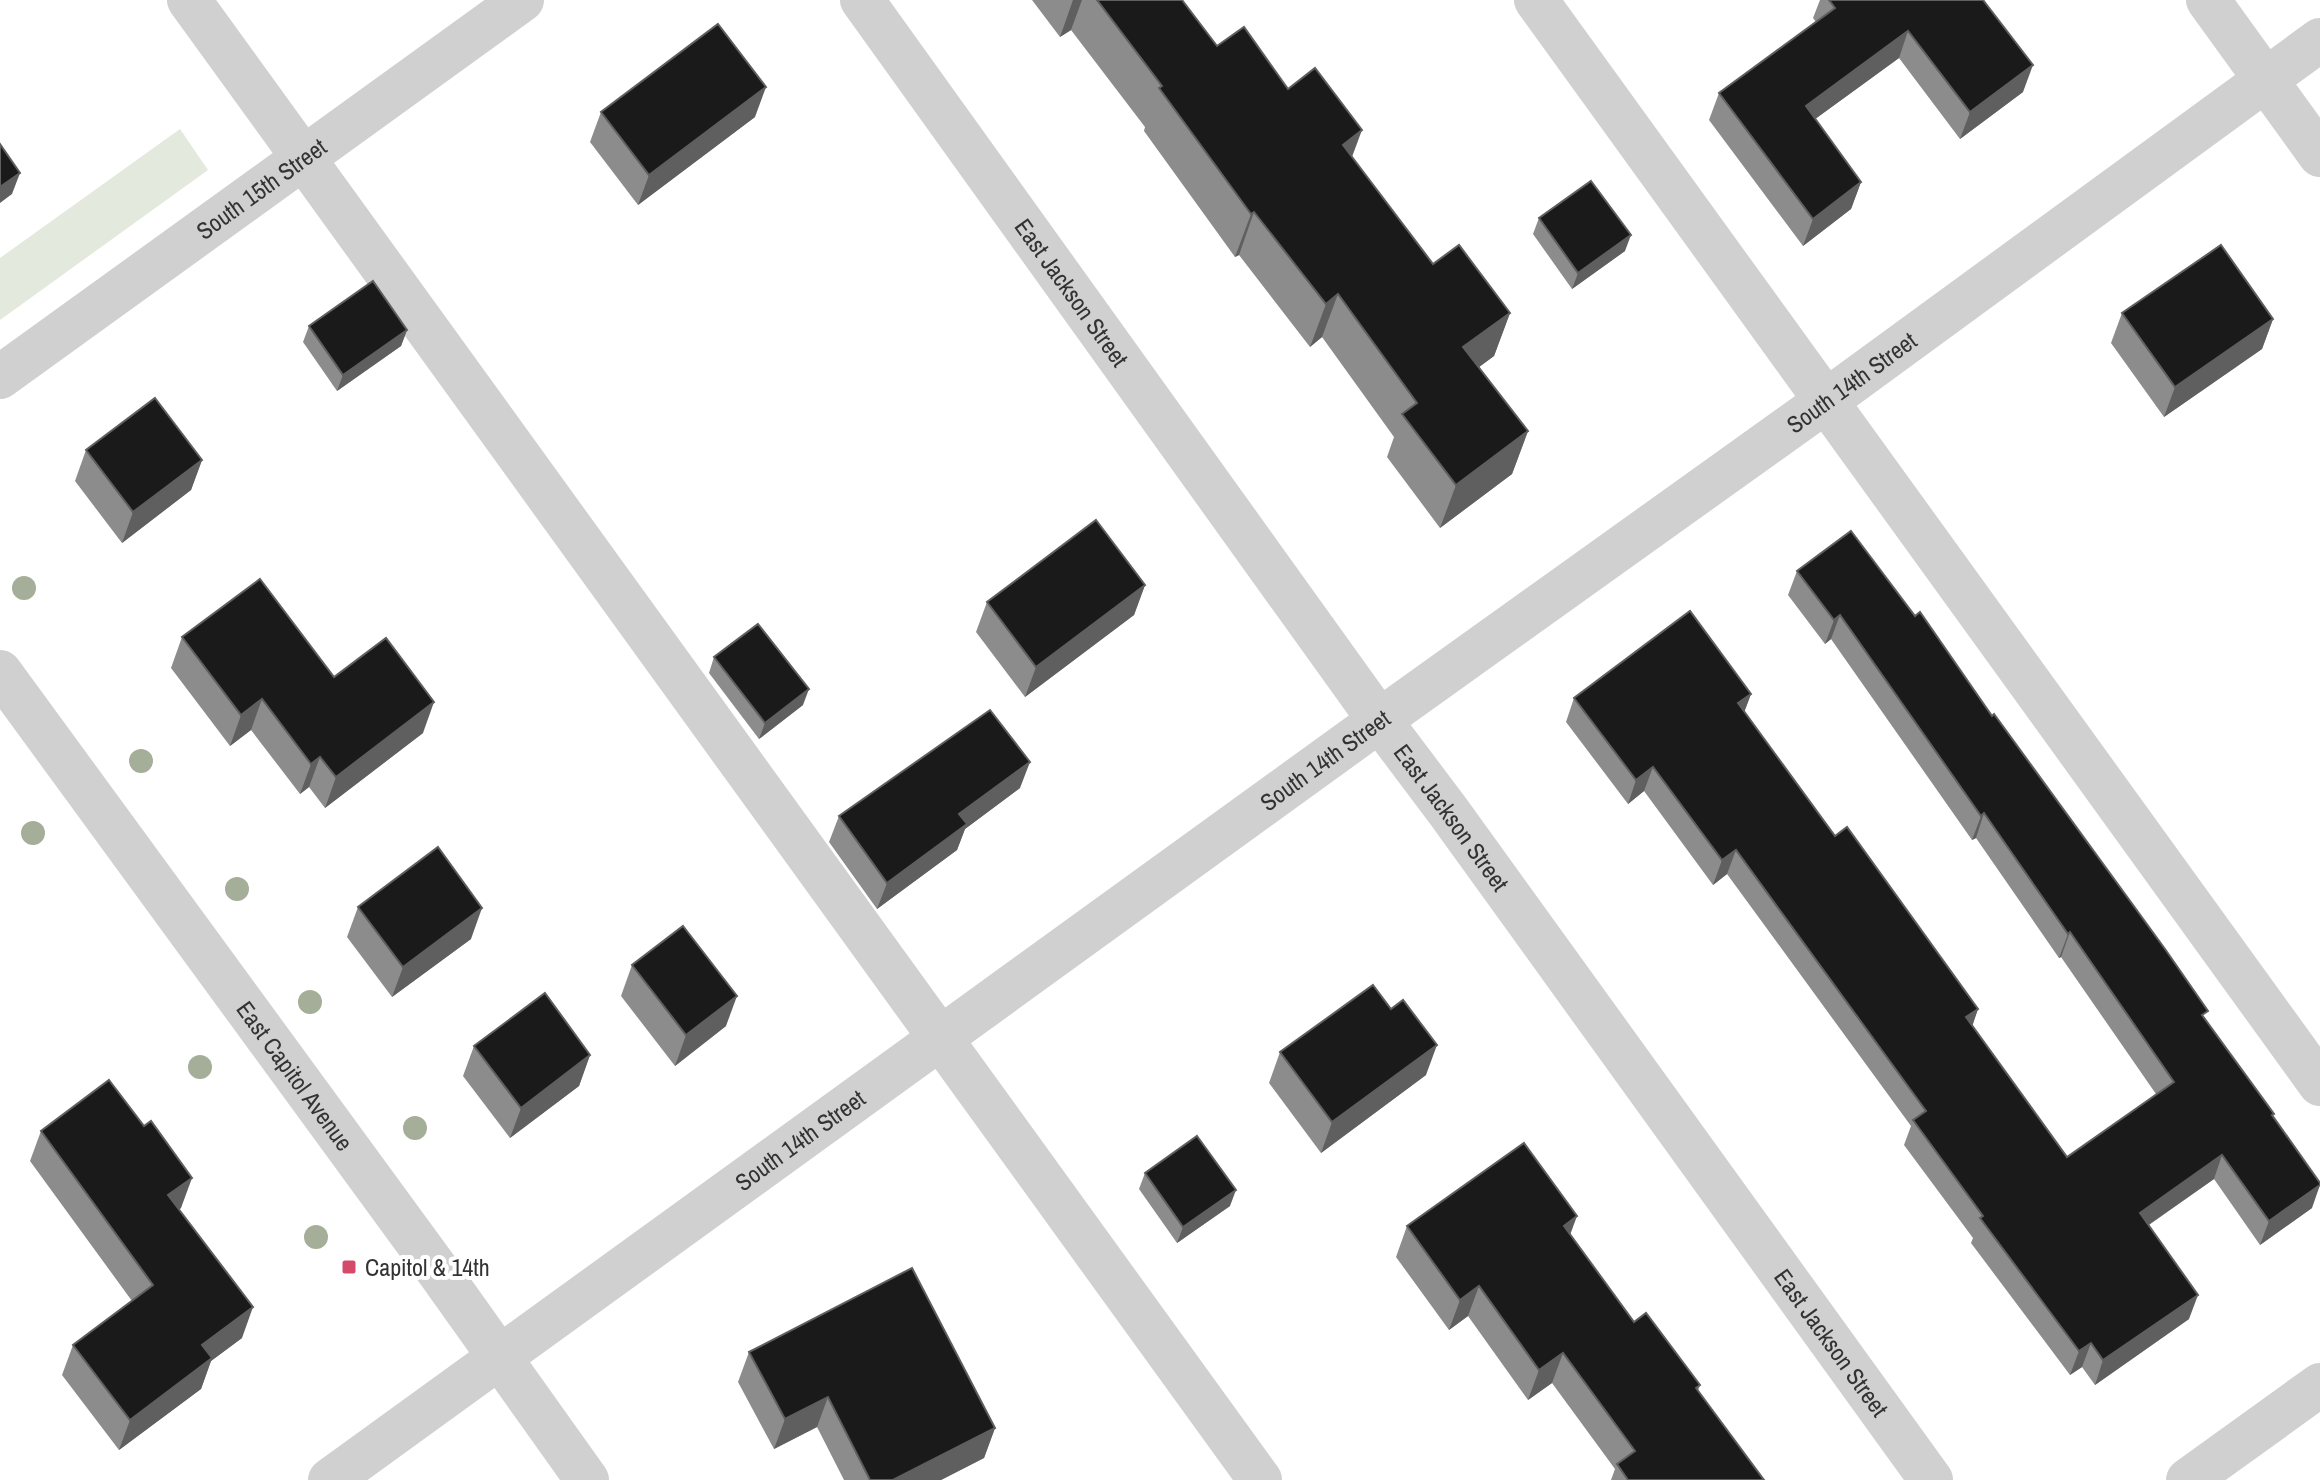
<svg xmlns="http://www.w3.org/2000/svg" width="2320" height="1480" font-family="'Archivo Narrow',sans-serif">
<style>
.green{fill:#e4e9dd}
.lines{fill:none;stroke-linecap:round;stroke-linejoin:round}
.minor{stroke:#d0d0d0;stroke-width:44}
.tree{fill:#a5ae98}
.wall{fill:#8c8c8c}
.shaded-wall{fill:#5f5f5f}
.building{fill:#1a1a1a;stroke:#5f5f5f;stroke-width:2}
.poi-dot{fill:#d54969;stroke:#fff;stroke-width:3}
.labels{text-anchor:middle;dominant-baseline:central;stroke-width:8;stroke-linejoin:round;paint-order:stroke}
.street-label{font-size:24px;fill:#333;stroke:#fff}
.poi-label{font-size:24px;fill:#333;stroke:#fff;text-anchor:start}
</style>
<rect width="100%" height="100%" fill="#fff"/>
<path class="green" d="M 180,129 L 208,170 L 0,320 L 0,258 Z"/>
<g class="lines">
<g class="minor">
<path d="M 189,0 L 1260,1480"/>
<path id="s1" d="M 862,0 L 1369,706 L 1448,811 L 1931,1480"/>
<path d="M 1536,0 L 2320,1084"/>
<path d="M 2208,0 L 2320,155"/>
<path id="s2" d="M 0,377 L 522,0"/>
<path id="s3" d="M 0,672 L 441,1275 L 587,1480"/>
<path id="s4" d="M 330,1480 L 1380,720 L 1826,401 L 2320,40"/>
<path d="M 2188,1480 L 2320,1385"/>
</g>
</g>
<g class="tree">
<circle cx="24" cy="588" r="12"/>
<circle cx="141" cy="761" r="12"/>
<circle cx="33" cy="833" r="12"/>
<circle cx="237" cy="889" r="12"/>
<circle cx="310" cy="1002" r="12"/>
<circle cx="200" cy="1067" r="12"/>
<circle cx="415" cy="1128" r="12"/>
<circle cx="316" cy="1237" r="12"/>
</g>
<g class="wall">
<path d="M 1032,0 L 1182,0 L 1217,46 L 1288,89 L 1352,157 L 1433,264 L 1510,313 L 1494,356 L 1479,367 L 1528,431 L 1512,474 L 1440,528 L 1387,457 L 1394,437 L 1322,337 L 1310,347 L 1239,255 L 1235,257 L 1144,131 L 1145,127 L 1071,30 L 1060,37 Z"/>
<path d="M 1820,0 L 1983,0 L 2023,92 L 1960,139 L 1899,58 L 1815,119 L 1861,182 L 1851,209 L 1803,246 L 1709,120 L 1719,93 L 1816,22 L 1813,18 Z"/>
<path d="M 601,112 L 755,117 L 638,205 L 590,142 Z"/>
<path d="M 1539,218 L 1625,251 L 1572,289 L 1533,234 Z"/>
<path d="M 2122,313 L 2273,319 L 2262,349 L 2164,417 L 2111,343 Z"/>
<path d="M 309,326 L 407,330 L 401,346 L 337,391 L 303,342 Z"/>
<path d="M 86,450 L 202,460 L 191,490 L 122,543 L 75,481 Z"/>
<path d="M 1851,531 L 2205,1019 L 2273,1117 L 2312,1208 L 2260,1245 L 2214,1179 L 2149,1225 L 2189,1319 L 2095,1385 L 2082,1367 L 2070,1375 L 1971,1243 L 1973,1238 L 1904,1145 L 1911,1126 L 1727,874 L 1713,885 L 1644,791 L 1628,804 L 1566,722 L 1574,698 L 1751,694 L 1744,712 L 1835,836 L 1978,1009 L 1972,1025 L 2067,1157 L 2156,1094 L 2061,957 L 2059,958 L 1976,838 L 1972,840 L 1831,639 L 1825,644 L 1788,595 L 1797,571 Z"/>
<path d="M 1145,585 L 1134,615 L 1025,697 L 976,632 L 987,602 Z"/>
<path d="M 182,637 L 334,677 L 423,733 L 325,808 L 309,787 L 300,794 L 251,730 L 230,746 L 171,668 Z"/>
<path d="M 714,657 L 803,705 L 759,739 L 709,673 Z"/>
<path d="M 1020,788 L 965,829 L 957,850 L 877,909 L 829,842 L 839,816 Z"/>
<path d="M 358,907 L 471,939 L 392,997 L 347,937 Z"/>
<path d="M 632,965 L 726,1026 L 675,1066 L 621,996 Z"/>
<path d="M 474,1046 L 590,1055 L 579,1086 L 510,1138 L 463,1076 Z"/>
<path d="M 1280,1052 L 1426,1075 L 1321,1153 L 1269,1083 Z"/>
<path d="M 41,1131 L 181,1208 L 179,1209 L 242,1338 L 211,1361 L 201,1389 L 119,1450 L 62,1375 L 73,1345 L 132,1301 L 30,1161 Z"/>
<path d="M 1145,1173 L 1230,1206 L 1177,1243 L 1139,1189 Z"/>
<path d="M 1407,1226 L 1570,1235 L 1634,1322 L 1700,1385 L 1698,1391 L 1764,1480 L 1611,1480 L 1615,1469 L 1552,1383 L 1528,1400 L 1468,1316 L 1449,1330 L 1396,1257 Z"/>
<path d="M 749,1352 L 995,1428 L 984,1458 L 941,1480 L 844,1480 L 817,1427 L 774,1449 L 738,1382 Z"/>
</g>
<g class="shaded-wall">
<path d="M 1073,0 L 1082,0 L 1071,30 L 1060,37 Z"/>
<path d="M 1908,31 L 1899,58 L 1796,133 L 1806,106 Z"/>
<path d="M 2033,65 L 2023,92 L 1960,139 L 1970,112 Z"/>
<path d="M 766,87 L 755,117 L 638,205 L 649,175 Z"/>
<path d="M 1362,130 L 1346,173 L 1343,145 Z"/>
<path d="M 20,173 L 12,194 L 0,203 L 0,187 Z"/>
<path d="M 1861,182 L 1851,209 L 1803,246 L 1813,219 Z"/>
<path d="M 1254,212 L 1239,255 L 1235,257 L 1251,214 Z"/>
<path d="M 1631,235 L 1625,251 L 1572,289 L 1578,273 Z"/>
<path d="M 1338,294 L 1322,337 L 1310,347 L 1326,304 Z"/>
<path d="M 1510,313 L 1494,356 L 1448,390 L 1463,347 Z"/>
<path d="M 2273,319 L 2262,349 L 2164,417 L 2175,387 Z"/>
<path d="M 407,330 L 401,346 L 337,391 L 343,375 Z"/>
<path d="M 1528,431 L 1512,474 L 1440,528 L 1456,485 Z"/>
<path d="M 202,460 L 191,490 L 122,543 L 133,512 Z"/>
<path d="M 1145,585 L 1134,615 L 1025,697 L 1036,667 Z"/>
<path d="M 1840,615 L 1831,639 L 1825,644 L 1834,620 Z"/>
<path d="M 809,689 L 803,705 L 759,739 L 765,723 Z"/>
<path d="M 1751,694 L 1742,718 L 1738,703 Z"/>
<path d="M 262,699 L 251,730 L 230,746 L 241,715 Z"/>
<path d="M 434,702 L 423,733 L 325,808 L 336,777 Z"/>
<path d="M 320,757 L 309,787 L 300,794 L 311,764 Z"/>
<path d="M 1030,762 L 1020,788 L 965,829 L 957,850 L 877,909 L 887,883 L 959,814 Z"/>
<path d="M 1653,767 L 1644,791 L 1628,804 L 1636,780 Z"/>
<path d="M 1984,813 L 1976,838 L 1972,840 L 1981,816 Z"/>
<path d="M 1736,850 L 1727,874 L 1713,885 L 1722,860 Z"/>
<path d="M 482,908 L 471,939 L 392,997 L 403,967 Z"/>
<path d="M 2070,932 L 2061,957 L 2059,958 L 2068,934 Z"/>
<path d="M 737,996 L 726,1026 L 675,1066 L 686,1035 Z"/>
<path d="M 1978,1009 L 1970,1033 L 1966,1017 Z"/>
<path d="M 1437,1045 L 1426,1075 L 1321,1153 L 1332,1122 Z"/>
<path d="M 590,1055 L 579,1086 L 510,1138 L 521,1108 Z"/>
<path d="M 2222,1155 L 2214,1179 L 2131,1237 L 2140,1213 Z"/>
<path d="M 192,1178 L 181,1208 L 157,1226 L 168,1195 Z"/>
<path d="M 2320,1185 L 2312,1208 L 2260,1245 L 2269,1221 Z"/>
<path d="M 1236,1190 L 1230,1206 L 1177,1243 L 1183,1227 Z"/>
<path d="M 1577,1216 L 1566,1246 L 1564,1226 Z"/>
<path d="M 1479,1286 L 1468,1316 L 1449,1330 L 1460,1300 Z"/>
<path d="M 2198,1295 L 2189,1319 L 2095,1385 L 2103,1360 Z"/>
<path d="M 253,1307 L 242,1338 L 211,1361 L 201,1389 L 119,1450 L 130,1420 L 202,1345 Z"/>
<path d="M 2091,1343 L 2082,1367 L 2070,1375 L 2079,1351 Z"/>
<path d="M 1563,1353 L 1552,1383 L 1528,1400 L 1539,1370 Z"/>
<path d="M 828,1397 L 817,1427 L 774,1449 L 785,1419 Z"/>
<path d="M 995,1428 L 984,1458 L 941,1480 L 893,1480 Z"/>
</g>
<g class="building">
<path d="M 1097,0 L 1182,0 L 1217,46 L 1244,27 L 1288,89 L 1315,68 L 1362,130 L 1343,145 L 1433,264 L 1459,245 L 1510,313 L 1463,347 L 1528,431 L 1456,485 L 1402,414 L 1417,403 L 1338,294 L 1326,304 L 1254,212 L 1251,214 L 1159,88 L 1162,86 Z"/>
<path d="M 1829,0 L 1983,0 L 2033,65 L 1970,112 L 1908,31 L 1806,106 L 1861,182 L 1813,219 L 1719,93 L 1835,8 Z"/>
<path d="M 718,24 L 766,87 L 649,175 L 601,112 Z"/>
<path d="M 0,144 L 20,173 L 0,187 Z"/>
<path d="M 1591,181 L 1631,235 L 1578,273 L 1539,218 Z"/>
<path d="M 2221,245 L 2273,319 L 2175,387 L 2122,313 Z"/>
<path d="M 373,281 L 407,330 L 343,375 L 309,326 Z"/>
<path d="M 155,398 L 202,460 L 133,512 L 86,450 Z"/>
<path d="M 1096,520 L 1145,585 L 1036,667 L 987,602 Z"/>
<path d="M 1851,531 L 1915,616 L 1920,612 L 1992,716 L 1994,714 L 2165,949 L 2208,1011 L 2202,1015 L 2274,1114 L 2272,1115 L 2320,1183 L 2320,1185 L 2269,1221 L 2222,1155 L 2140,1213 L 2198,1295 L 2103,1360 L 2091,1343 L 2079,1351 L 1980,1218 L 1983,1216 L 1913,1120 L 1926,1111 L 1736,850 L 1722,860 L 1653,767 L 1636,780 L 1574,698 L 1690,611 L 1751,694 L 1738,703 L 1835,836 L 1847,827 L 1978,1009 L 1966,1017 L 2067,1157 L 2174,1082 L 2070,932 L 2068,934 L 1984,813 L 1981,816 L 1840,615 L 1834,620 L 1797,571 Z"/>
<path d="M 260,579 L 334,677 L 386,638 L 434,702 L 336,777 L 320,757 L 311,764 L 262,699 L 241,715 L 182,637 Z"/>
<path d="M 758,624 L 809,689 L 765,723 L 714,657 Z"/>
<path d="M 990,710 L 1030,762 L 959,814 L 967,824 L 887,883 L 839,816 Z"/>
<path d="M 438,847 L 482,908 L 403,967 L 358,907 Z"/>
<path d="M 683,926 L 737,996 L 686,1035 L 632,965 Z"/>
<path d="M 1373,985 L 1391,1009 L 1403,1000 L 1437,1045 L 1332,1122 L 1280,1052 Z"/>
<path d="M 545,993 L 590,1055 L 521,1108 L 474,1046 Z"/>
<path d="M 109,1080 L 144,1126 L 151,1121 L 192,1178 L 168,1195 L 253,1307 L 202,1345 L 212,1358 L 130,1420 L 73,1345 L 153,1285 L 41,1131 Z"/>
<path d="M 1197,1136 L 1236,1190 L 1183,1227 L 1145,1173 Z"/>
<path d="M 1524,1143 L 1577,1216 L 1564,1226 L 1634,1322 L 1646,1313 L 1700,1385 L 1696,1388 L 1764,1480 L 1628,1480 L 1617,1464 L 1635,1451 L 1563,1353 L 1539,1370 L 1479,1286 L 1460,1300 L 1407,1226 Z"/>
<path d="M 912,1268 L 995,1428 L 893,1480 L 870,1480 L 828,1397 L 785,1419 L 749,1352 Z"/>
</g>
<rect class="poi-dot" x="341" y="1259" width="16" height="16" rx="4"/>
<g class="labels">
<g class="street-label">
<text stroke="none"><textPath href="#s2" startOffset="322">South 15th Street</textPath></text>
<text stroke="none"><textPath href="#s1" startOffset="360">East Jackson Street</textPath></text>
<text stroke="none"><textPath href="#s4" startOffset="1876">South 14th Street</textPath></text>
<text stroke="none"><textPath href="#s4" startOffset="1228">South 14th Street</textPath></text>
<text stroke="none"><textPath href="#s1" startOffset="1008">East Jackson Street</textPath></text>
<text stroke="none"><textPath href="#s3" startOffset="500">East Capitol Avenue</textPath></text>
<text stroke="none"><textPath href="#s4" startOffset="580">South 14th Street</textPath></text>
<text stroke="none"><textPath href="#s1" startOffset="1656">East Jackson Street</textPath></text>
</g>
<g class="poi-label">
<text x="365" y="1267">Capitol &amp; 14th</text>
</g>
</g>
</svg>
